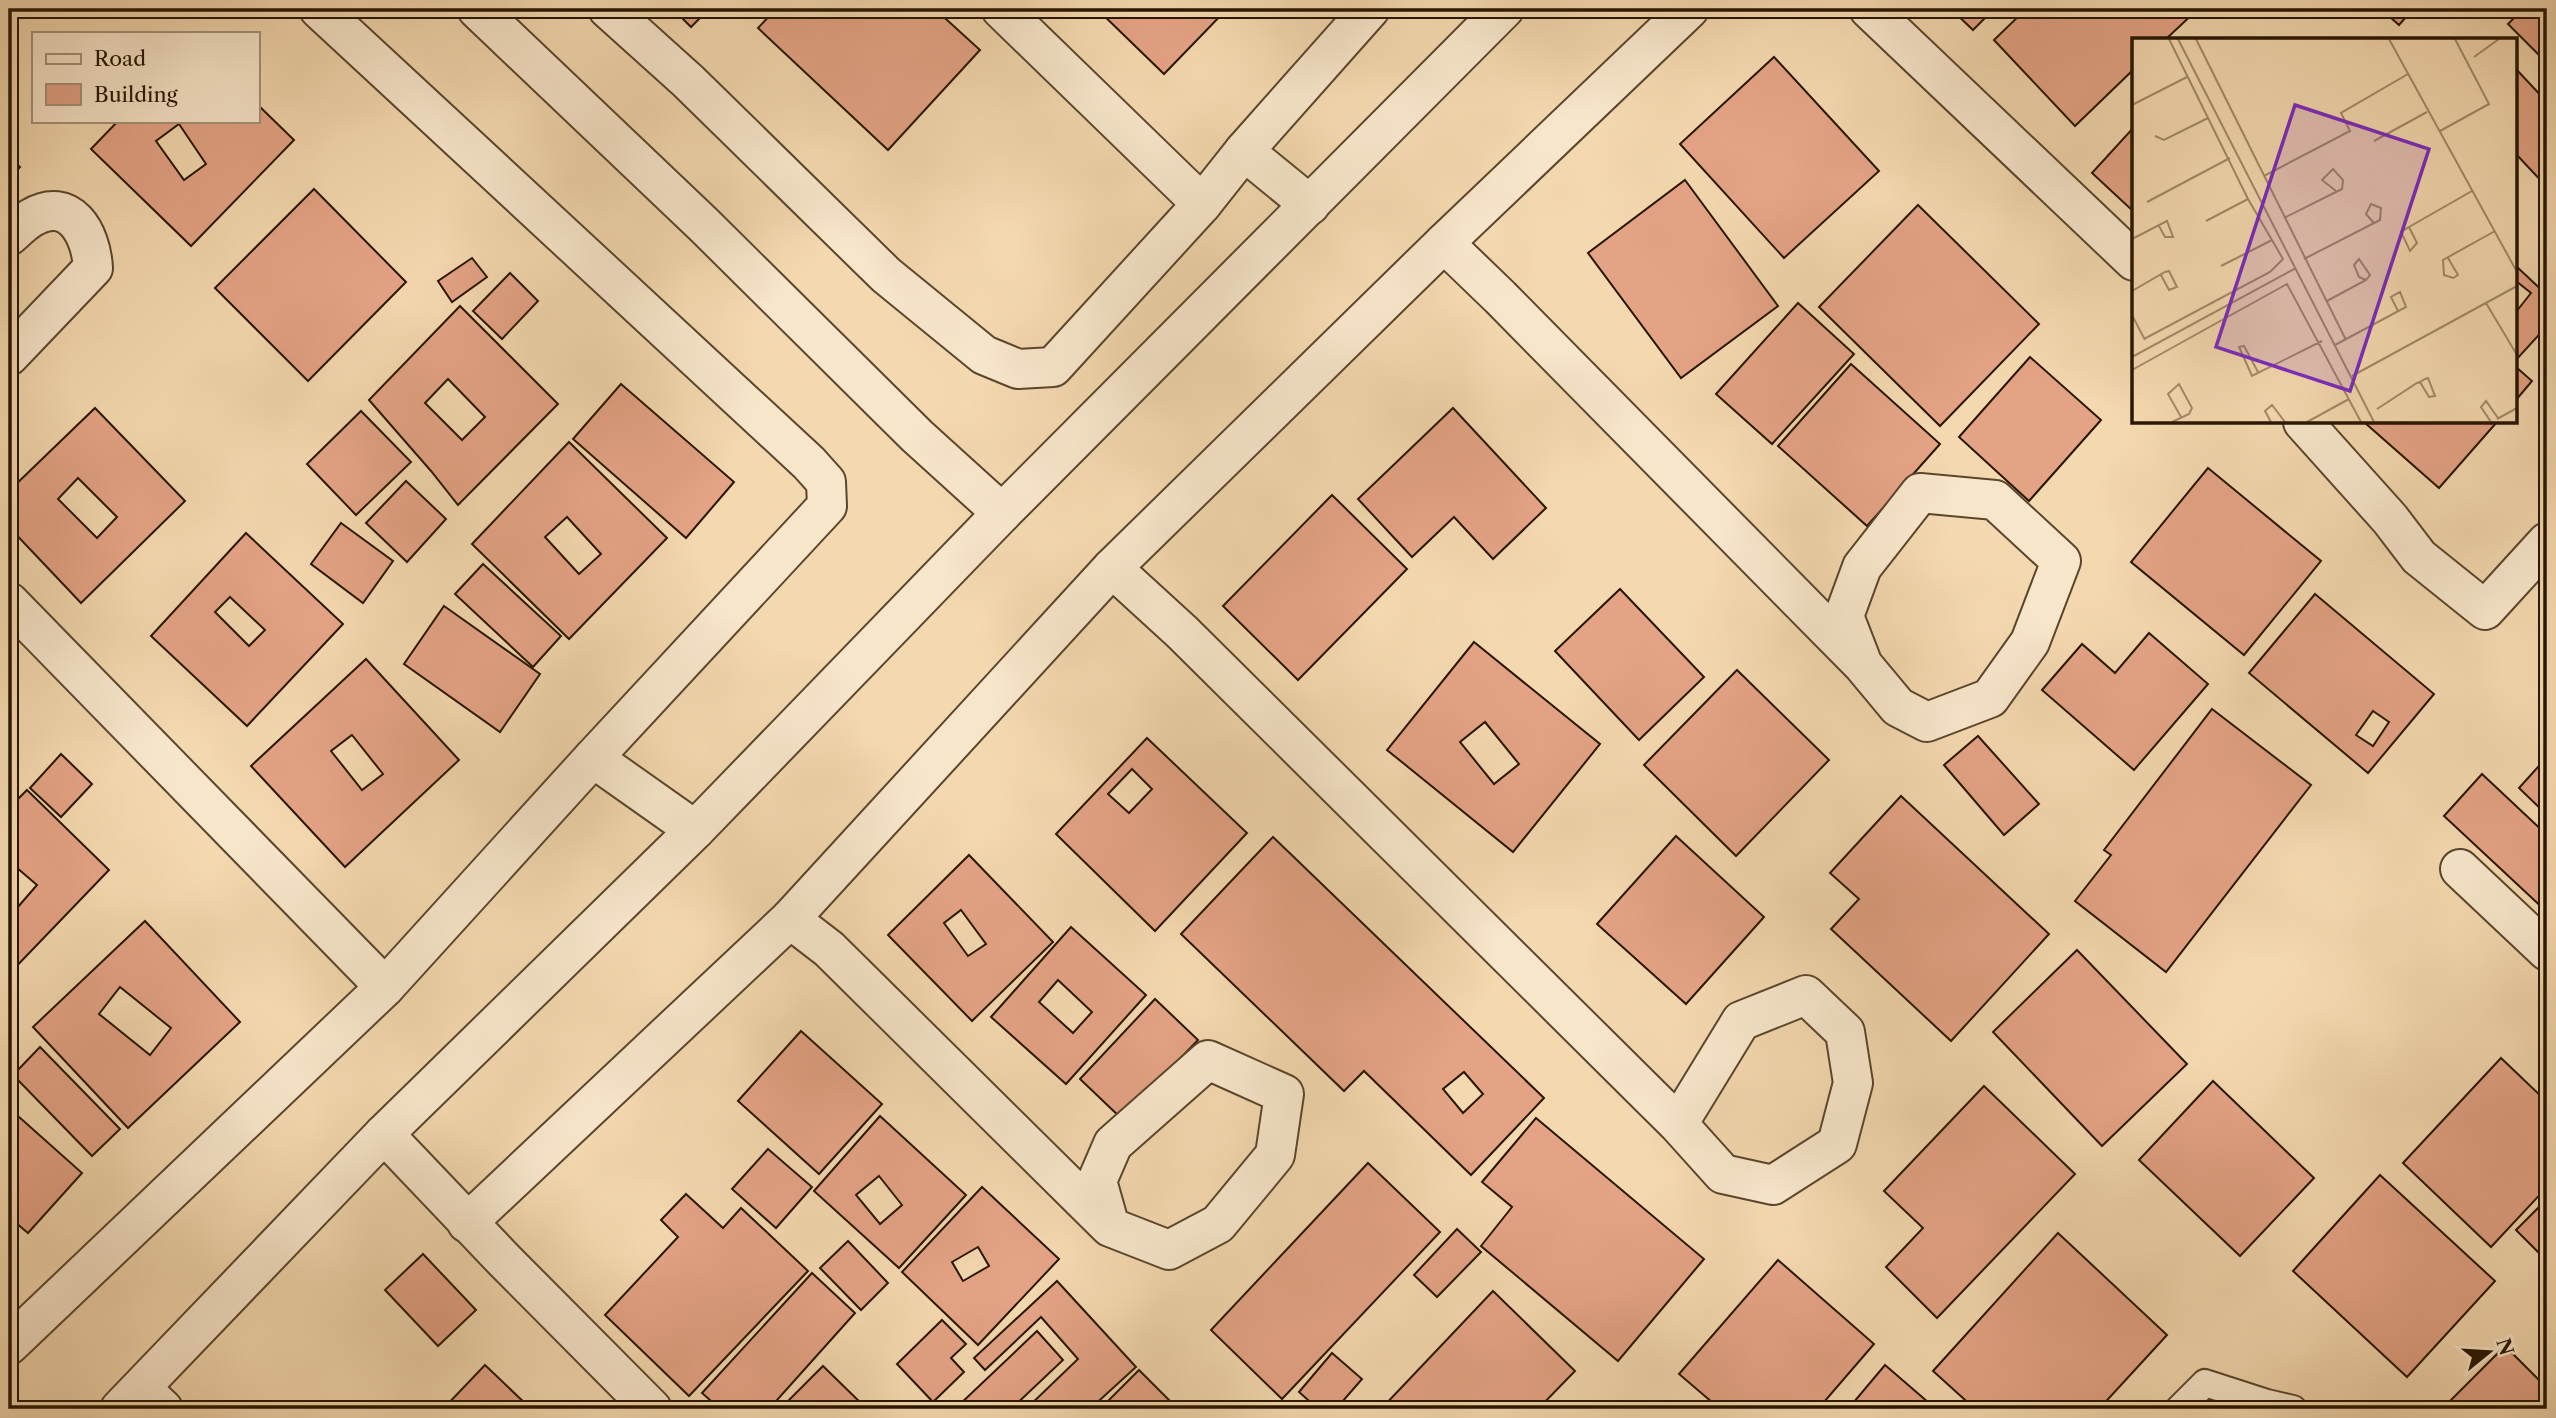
<svg xmlns="http://www.w3.org/2000/svg" width="2556" height="1418" font-family="'Libre Caslon Text',serif">
<style>
.building{fill:#e4a385;stroke:#271600;stroke-width:2;fill-rule:evenodd}
.lines{fill:none;stroke-linecap:round;stroke-linejoin:round}
.service-casing{stroke:#5a462c;stroke-width:30}
.minor-casing{stroke:#5a462c;stroke-width:42}
.tertiary-casing{stroke:#5a462c;stroke-width:42}
.service{stroke:#f8e6cb;stroke-width:26}
.minor{stroke:#f8e6cb;stroke-width:38}
.tertiary{stroke:#f8e6cb;stroke-width:38}
.inset-road{fill:none;stroke:#a28a69;stroke-width:2}
.view{fill:#7b2cbf;fill-opacity:0.15;stroke:#7b2cbf;stroke-width:3.5}
.inset-edge{fill:none;stroke:#271600;stroke-width:3.5}
</style>
<rect width="100%" height="100%" fill="#f4d8af"/>
<filter id="stains"><feTurbulence type="fractalNoise" baseFrequency=".00286" numOctaves="4"/><feColorMatrix values="0 0 0 0 .2 0 0 0 0 .09 0 0 0 0 .02 0 0 0 .5 -.17"/></filter>
<radialGradient id="worn" r=".72"><stop offset=".6" stop-color="#630" stop-opacity="0"/><stop offset="1" stop-color="#630" stop-opacity=".3"/></radialGradient>
<g class="building">
<path d="M 673,9 L 709,9 L 691,27 Z"/>
<path d="M 776,9 L 935,9 L 980,50 L 888,150 L 758,28 Z"/>
<path d="M 1097,9 L 1227,9 L 1164,74 Z"/>
<path d="M 1951,9 L 1994,9 L 1973,30 Z"/>
<path d="M 2026,9 L 2198,9 L 2165,40 L 2134,40 L 2134,69 L 2075,126 L 1994,40 Z"/>
<path d="M 2381,9 L 2413,9 L 2399,25 Z"/>
<path d="M 2523,9 L 2547,9 L 2547,63 L 2508,24 Z"/>
<path d="M 1774,57 L 1879,171 L 1784,258 L 1680,144 Z"/>
<path d="M 2516,69 L 2547,102 L 2547,187 L 2516,154 Z"/>
<path d="M 257,104 L 294,140 L 191,246 L 91,149 L 118,121 L 257,121 ZM 179,124 L 206,164 L 184,180 L 156,141 Z"/>
<path d="M 2134,127 L 2134,212 L 2092,173 Z"/>
<path d="M 9,156 L 20,167 L 9,179 Z"/>
<path d="M 1685,180 L 1778,306 L 1681,378 L 1588,253 Z"/>
<path d="M 314,189 L 406,282 L 308,381 L 215,288 Z"/>
<path d="M 1918,205 L 2039,324 L 1940,426 L 1819,307 Z"/>
<path d="M 472,258 L 487,277 L 452,302 L 438,281 Z"/>
<path d="M 2516,266 L 2547,295 L 2547,326 L 2516,360 L 2516,312 L 2531,293 L 2516,281 Z"/>
<path d="M 510,273 L 538,301 L 502,339 L 473,311 Z"/>
<path d="M 1798,303 L 1854,354 L 1772,444 L 1716,394 Z"/>
<path d="M 460,306 L 558,404 L 458,505 L 431,471 L 369,400 ZM 448,379 L 485,417 L 462,440 L 425,403 Z"/>
<path d="M 2030,357 L 2101,420 L 2029,501 L 1959,437 Z"/>
<path d="M 1851,364 L 1940,444 L 1867,526 L 1778,446 Z"/>
<path d="M 2516,367 L 2532,381 L 2516,400 Z"/>
<path d="M 621,384 L 734,482 L 686,538 L 573,439 Z"/>
<path d="M 95,408 L 185,501 L 81,603 L 9,527 L 9,491 ZM 78,478 L 117,517 L 97,538 L 58,499 Z"/>
<path d="M 1453,408 L 1546,508 L 1493,559 L 1454,517 L 1412,557 L 1358,499 Z"/>
<path d="M 361,411 L 411,462 L 356,515 L 307,464 Z"/>
<path d="M 2364,422 L 2497,422 L 2439,488 Z"/>
<path d="M 569,442 L 667,538 L 569,639 L 472,544 ZM 567,517 L 601,554 L 579,574 L 545,537 Z"/>
<path d="M 2208,468 L 2321,561 L 2244,655 L 2131,562 Z"/>
<path d="M 406,481 L 446,519 L 407,562 L 366,523 Z"/>
<path d="M 1332,495 L 1407,569 L 1298,680 L 1223,606 Z"/>
<path d="M 341,523 L 393,561 L 363,603 L 311,564 Z"/>
<path d="M 246,533 L 343,624 L 247,726 L 151,636 ZM 230,597 L 265,630 L 249,646 L 215,612 Z"/>
<path d="M 483,564 L 561,636 L 533,667 L 455,594 Z"/>
<path d="M 1620,589 L 1704,677 L 1639,740 L 1555,651 Z"/>
<path d="M 2315,594 L 2434,694 L 2368,773 L 2249,673 ZM 2373,711 L 2389,722 L 2373,746 L 2356,735 Z"/>
<path d="M 444,606 L 540,674 L 500,732 L 404,664 Z"/>
<path d="M 2149,633 L 2208,684 L 2134,770 L 2042,690 L 2082,644 L 2115,673 Z"/>
<path d="M 1474,642 L 1600,744 L 1513,852 L 1387,750 ZM 1485,722 L 1519,764 L 1494,784 L 1460,742 Z"/>
<path d="M 366,659 L 459,760 L 345,867 L 251,766 ZM 352,735 L 383,774 L 362,790 L 331,751 Z"/>
<path d="M 1737,670 L 1829,760 L 1736,856 L 1644,765 Z"/>
<path d="M 2212,709 L 2311,785 L 2166,972 L 2075,901 L 2111,855 L 2104,850 Z"/>
<path d="M 1978,736 L 2039,804 L 2004,835 L 1944,765 Z"/>
<path d="M 1147,738 L 1247,833 L 1155,931 L 1056,834 ZM 1132,769 L 1152,789 L 1129,813 L 1108,794 Z"/>
<path d="M 61,754 L 92,784 L 61,817 L 30,788 Z"/>
<path d="M 2547,757 L 2547,815 L 2519,788 Z"/>
<path d="M 2482,774 L 2547,835 L 2547,912 L 2444,816 Z"/>
<path d="M 27,790 L 109,870 L 9,974 L 9,901 L 17,908 L 37,885 L 9,861 L 9,808 Z"/>
<path d="M 1901,796 L 2049,934 L 1951,1041 L 1831,929 L 1859,899 L 1830,873 Z"/>
<path d="M 1676,836 L 1764,917 L 1686,1004 L 1597,924 Z"/>
<path d="M 1273,837 L 1544,1098 L 1471,1175 L 1364,1071 L 1344,1091 L 1181,934 ZM 1464,1072 L 1483,1094 L 1463,1113 L 1443,1089 Z"/>
<path d="M 969,855 L 1053,942 L 972,1021 L 888,935 ZM 961,910 L 986,944 L 968,956 L 944,923 Z"/>
<path d="M 145,921 L 240,1022 L 128,1128 L 33,1027 ZM 120,987 L 171,1028 L 150,1055 L 99,1014 Z"/>
<path d="M 1071,927 L 1146,995 L 1066,1084 L 991,1017 ZM 1058,980 L 1092,1012 L 1073,1033 L 1039,1002 Z"/>
<path d="M 2077,950 L 2187,1064 L 2102,1146 L 1993,1032 Z"/>
<path d="M 1155,999 L 1198,1040 L 1122,1119 L 1080,1079 Z"/>
<path d="M 801,1031 L 882,1104 L 819,1174 L 738,1101 Z"/>
<path d="M 40,1047 L 120,1129 L 92,1156 L 13,1075 Z"/>
<path d="M 2501,1058 L 2547,1102 L 2547,1187 L 2491,1247 L 2403,1163 Z"/>
<path d="M 2213,1081 L 2314,1178 L 2240,1256 L 2139,1160 Z"/>
<path d="M 1984,1086 L 2075,1174 L 1937,1318 L 1886,1267 L 1923,1228 L 1884,1191 Z"/>
<path d="M 9,1108 L 82,1173 L 28,1233 L 9,1217 Z"/>
<path d="M 880,1116 L 966,1195 L 899,1268 L 814,1191 ZM 879,1176 L 902,1205 L 880,1224 L 856,1195 Z"/>
<path d="M 1536,1118 L 1704,1259 L 1618,1361 L 1481,1246 L 1512,1207 L 1482,1182 Z"/>
<path d="M 768,1149 L 812,1187 L 776,1228 L 732,1189 Z"/>
<path d="M 1368,1163 L 1440,1232 L 1282,1399 L 1211,1330 Z"/>
<path d="M 2380,1175 L 2495,1281 L 2407,1377 L 2293,1271 Z"/>
<path d="M 982,1187 L 1059,1259 L 978,1345 L 902,1272 ZM 978,1247 L 989,1266 L 963,1281 L 952,1262 Z"/>
<path d="M 686,1194 L 723,1228 L 741,1208 L 808,1271 L 689,1396 L 605,1315 L 678,1237 L 661,1220 Z"/>
<path d="M 2547,1199 L 2547,1261 L 2516,1230 Z"/>
<path d="M 1457,1229 L 1481,1252 L 1437,1297 L 1414,1275 Z"/>
<path d="M 2058,1233 L 2167,1335 L 2099,1409 L 1975,1409 L 1933,1371 Z"/>
<path d="M 848,1241 L 888,1283 L 861,1310 L 820,1268 Z"/>
<path d="M 423,1254 L 476,1310 L 438,1346 L 385,1290 Z"/>
<path d="M 1778,1260 L 1874,1344 L 1818,1409 L 1720,1409 L 1679,1374 Z"/>
<path d="M 812,1273 L 855,1313 L 769,1409 L 720,1409 L 702,1393 Z"/>
<path d="M 1057,1281 L 1136,1367 L 1090,1409 L 1026,1409 L 1078,1359 L 1041,1317 L 985,1370 L 974,1358 Z"/>
<path d="M 1493,1291 L 1575,1371 L 1538,1409 L 1381,1409 Z"/>
<path d="M 942,1320 L 966,1344 L 951,1358 L 964,1372 L 933,1402 L 897,1364 Z"/>
<path d="M 1037,1331 L 1063,1360 L 1011,1409 L 961,1409 L 958,1406 Z"/>
<path d="M 2505,1346 L 2547,1388 L 2547,1409 L 2442,1409 Z"/>
<path d="M 1332,1353 L 1362,1379 L 1336,1409 L 1318,1409 L 1299,1392 Z"/>
<path d="M 485,1365 L 531,1409 L 443,1409 Z"/>
<path d="M 1885,1365 L 1936,1409 L 1848,1409 Z"/>
<path d="M 823,1366 L 867,1409 L 780,1409 Z"/>
<path d="M 1139,1370 L 1178,1409 L 1100,1409 Z"/>
</g>
<g class="lines">
<defs>
<path id="service" d="M 2179,1409 L 2205,1383 L 2267,1403 L 2293,1409"/>
<g id="minor">
<path d="M 477,9 L 704,225 L 917,436 L 1002,513"/>
<path d="M 608,9 L 688,81 L 886,275 L 984,355 L 1018,369 L 1053,367 L 1202,204 L 1244,151 L 1370,9"/>
<path d="M 1001,9 L 1202,204"/>
<path d="M 1869,9 L 2134,261"/>
<path d="M 1244,151 L 1310,205"/>
<path d="M 9,236 C 16,230 23,223 31,218 C 70,195 91,233 93,268 L 9,356"/>
<path d="M 1444,243 L 1500,297 L 1863,665 L 1898,707 L 1927,722 L 1990,698 L 2030,642 L 2061,561 L 1995,500 L 1920,493 L 1862,567 L 1844,616 L 1863,665"/>
<path d="M 2303,422 L 2390,519 L 2419,557 L 2485,610 L 2547,542"/>
<path d="M 1112,568 L 1182,632 L 1678,1124 L 1723,1174 L 1773,1185 L 1837,1144 L 1853,1083 L 1845,1032 L 1806,995 L 1741,1021 L 1678,1124"/>
<path d="M 9,602 L 385,987"/>
<path d="M 593,758 L 695,830"/>
<path d="M 2460,869 L 2547,951"/>
<path d="M 790,919 L 829,949 L 1110,1227 L 1169,1250 L 1218,1224 L 1275,1155 L 1284,1094 L 1208,1060 L 1113,1144 L 1097,1181 L 1110,1227"/>
<path d="M 384,1134 L 504,1260 L 652,1409"/>
<path d="M 467,1223 L 790,919 L 1112,568 L 1444,243 L 1689,9"/>
<path d="M 9,1345 L 385,987 L 593,758 L 827,506 L 826,482 L 809,463 L 319,9"/>
<path d="M 142,1389 L 163,1409"/>
</g>
<path id="tertiary" d="M 120,1409 L 384,1134 L 695,830 L 1002,513 L 1504,9"/>
</defs>
<use href="#service" class="service-casing"/>
<use href="#minor" class="minor-casing"/>
<use href="#tertiary" class="tertiary-casing"/>
<use href="#service" class="service"/>
<use href="#minor" class="minor"/>
<use href="#tertiary" class="tertiary"/>
</g>
<g transform="translate(2132 38)">
<rect width="385" height="385" fill="#f4d8af"/>
<path class="inset-road" d="M 46,1 L 242,384M 64,1 L 214,302M 257,1 L 385,234M 342,19 L 367,1M 0,67 L 55,39M 308,93 L 357,66 L 323,1M 23,98 L 32,102 L 76,80M 242,103 L 295,74M 132,138 L 218,93 L 209,75 L 276,36M 15,164 L 98,120M 152,180 L 210,151 L 211,142 L 201,131 L 190,142 L 204,153M 74,183 L 116,161M 277,189 L 285,205 L 278,213 L 269,194 L 277,189 L 340,153M 0,201 L 35,183 L 41,199 L 33,199 L 27,188M 316,220 L 326,237 L 321,240 L 312,237 L 311,222 L 363,193M 172,221 L 248,182 L 249,170 L 239,166 L 234,176 L 242,185M 89,228 L 140,202M 0,253 L 33,234 L 37,233 L 45,249 L 37,252 L 29,237M 195,263 L 234,242 L 238,237 L 227,221 L 222,227 L 227,239 L 234,242M 354,265 L 385,317M 0,277 L 13,302M 12,301 L 138,234 L 151,221 L 116,161 L 37,1M 203,307 L 274,269 L 268,254 L 259,259 L 266,273M 0,319 L 164,230M 0,332 L 155,246 L 229,384M 126,334 L 112,308 L 107,309 L 120,338 L 190,303M 220,338 L 385,248M 245,371 L 285,345 L 288,344 L 293,341 L 296,340 L 303,358 L 297,359 L 288,344M 365,381 L 385,370M 40,384 L 57,376 L 60,370 L 47,346 L 36,356 L 49,379M 139,384 L 133,373 L 140,367 L 153,384M 175,384 L 217,361M 359,384 L 349,369 L 354,363 L 366,380"/>
<path class="view" d="M 163,67 L 297,111 L 218,353 L 84,309 Z"/>
<rect width="385" height="385" class="inset-edge"/>
</g>
<rect width="2556" height="1418" fill="none" stroke="#f4d8af" stroke-width="35"/>
<rect x="10" y="10" width="2535" height="1397" fill="none" stroke="#271600" stroke-width="3.5"/>
<rect x="18" y="18" width="2521" height="1383" fill="none" stroke="#271600" stroke-width="2"/>
<rect x="32" y="32" width="228" height="91" fill="#f8e6cb" stroke="#a4937a" stroke-width="2"/>
<rect x="46" y="54" width="35" height="10" fill="#f8e6cb" stroke="#a4937a" stroke-width="2"/>
<text x="94" y="66" font-size="21" fill="#271600">Road</text>
<rect x="46" y="84" width="35" height="21" fill="#e4a385" stroke="#a4937a" stroke-width="2"/>
<text x="94" y="102" font-size="21" fill="#271600">Building</text>
<g transform="translate(2489 1352) rotate(72)" stroke="#f8e6cb" stroke-width="5" paint-order="stroke">
<path d="M0-5L12 26L0 18L-12 26Z" fill="#271600"/>
<text y="-10" font-size="19" font-weight="bold" text-anchor="middle" fill="#271600">N</text>
</g>
<rect width="100%" height="100%" filter="url(#stains)"/>
<rect width="100%" height="100%" fill="url(#worn)"/>
</svg>
